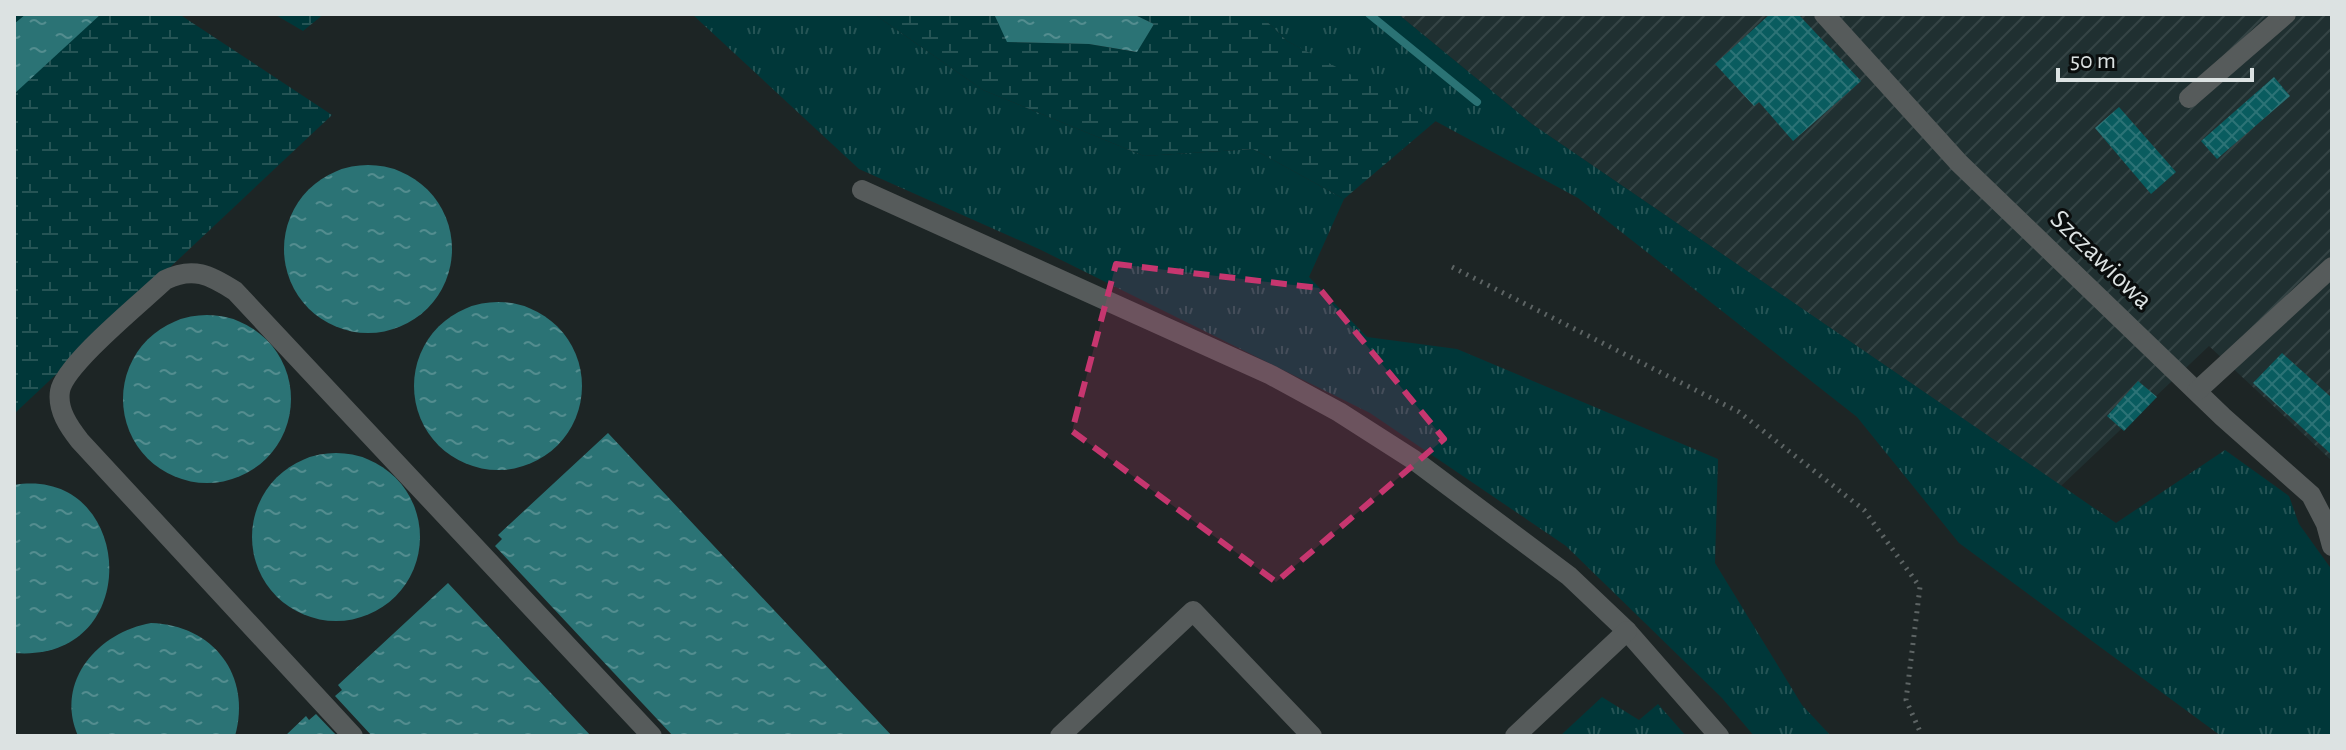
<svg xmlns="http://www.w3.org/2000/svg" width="2346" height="750" font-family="'Alegreya Sans',sans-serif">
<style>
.industrial{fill:url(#industrial-furrows)}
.grass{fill:url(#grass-tufts)}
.wetland{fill:url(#wetland-marsh)}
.water{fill:url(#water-ripples)}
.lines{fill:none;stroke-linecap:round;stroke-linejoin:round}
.stream{stroke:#2b7375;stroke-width:8}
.building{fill:url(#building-cross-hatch)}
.path{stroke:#5d6464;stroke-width:5;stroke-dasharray:2 6;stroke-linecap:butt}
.minor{stroke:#565b5b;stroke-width:20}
.marked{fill:#c6366f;fill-opacity:0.2;stroke:#c6366f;stroke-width:6;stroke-dasharray:16 10;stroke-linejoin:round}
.labels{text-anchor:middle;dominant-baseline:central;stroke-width:6;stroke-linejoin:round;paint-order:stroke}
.street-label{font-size:28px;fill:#dce2e2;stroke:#0a0d0d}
</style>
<defs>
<pattern id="industrial-furrows" width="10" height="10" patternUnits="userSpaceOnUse" patternTransform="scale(2)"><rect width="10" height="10" fill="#203031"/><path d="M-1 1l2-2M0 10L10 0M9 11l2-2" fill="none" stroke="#354445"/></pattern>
<pattern id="grass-tufts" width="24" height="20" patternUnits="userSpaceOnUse" patternTransform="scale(2)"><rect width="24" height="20" fill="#003739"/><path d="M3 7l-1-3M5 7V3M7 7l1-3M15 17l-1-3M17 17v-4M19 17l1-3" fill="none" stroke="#255455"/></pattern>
<pattern id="wetland-marsh" width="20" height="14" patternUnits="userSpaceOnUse" patternTransform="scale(2)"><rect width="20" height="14" fill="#003739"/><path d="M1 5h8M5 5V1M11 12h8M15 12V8" fill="none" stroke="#255455"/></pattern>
<pattern id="water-ripples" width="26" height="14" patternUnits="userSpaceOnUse" patternTransform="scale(2)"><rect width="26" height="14" fill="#2b7375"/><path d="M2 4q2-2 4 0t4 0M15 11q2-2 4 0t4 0" fill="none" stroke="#538d8f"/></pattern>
<pattern id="building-cross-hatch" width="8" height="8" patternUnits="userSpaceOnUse" patternTransform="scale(2)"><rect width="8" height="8" fill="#095c5f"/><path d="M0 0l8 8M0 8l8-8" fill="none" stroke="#2c7376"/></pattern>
</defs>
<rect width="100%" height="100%" fill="#1d2525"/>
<path class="industrial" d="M 1398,14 L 2332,14 L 2332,461 L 2209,346 L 2061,486 L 1532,124 Z"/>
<g class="grass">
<path d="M 692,14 L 874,14 L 983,90 L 1144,156 L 1253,149 L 1344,199 L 1309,277 L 1367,337 L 1457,349 L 1718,459 L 1715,563 L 1802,705 L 1831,736 L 1754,736 L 1722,698 L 1566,546 L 1370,413 L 1039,249 L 859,169 Z"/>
<path d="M 1259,14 L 1398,14 L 1532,124 L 2116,523 L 2225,450 L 2289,496 L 2299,524 L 2332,570 L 2332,736 L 2221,736 L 1959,543 L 1857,417 L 1578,198 L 1287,41 Z"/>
<path d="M 1602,697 L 1639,720 L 1658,704 L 1686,736 L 1560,736 Z"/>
</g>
<g class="wetland">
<path d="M 14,14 L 179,14 L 332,115 L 14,414 Z"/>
<path d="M 274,14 L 324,14 L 303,31 Z"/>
<path d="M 874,14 L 994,14 L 1008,42 L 1089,44 L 1136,52 L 1154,24 L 1133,14 L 1259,14 L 1287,41 L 1437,120 L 1344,199 L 1253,149 L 1144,156 L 983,90 Z"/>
</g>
<g class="water">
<path d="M 26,14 L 101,14 L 14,94 L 14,24 Z"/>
<path d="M 994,14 L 1133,14 L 1154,24 L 1137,52 L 1089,44 L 1007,42 Z"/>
<circle cx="368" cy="249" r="84"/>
<circle cx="498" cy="386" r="84"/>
<circle cx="207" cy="399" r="84"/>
<path d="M 608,433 L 892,736 L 673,736 L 495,546 L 502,539 L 498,535 Z"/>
<circle cx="336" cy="537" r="84"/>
<path d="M 14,485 C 135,465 147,664 14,653 Z"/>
<path d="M 448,583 L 591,736 L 372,736 L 335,696 L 342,690 L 338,685 Z"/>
<path d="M 151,623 C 213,625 252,675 235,736 L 78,736 C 54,681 99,632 151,623 Z"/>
<path d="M 316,714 L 337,736 L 285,736 L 306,716 L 309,720 Z"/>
</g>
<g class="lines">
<path class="stream" d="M 1369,14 L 1477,102"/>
</g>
<g class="building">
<path d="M 1770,14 L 1798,14 L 1861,81 L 1793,141 L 1759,102 L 1754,106 L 1715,64 Z"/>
<path d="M 2274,77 L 2290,96 L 2217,159 L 2201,141 Z"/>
<path d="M 2119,107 L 2176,172 L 2151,194 L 2095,128 Z"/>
<path d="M 2282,353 L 2332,398 L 2332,455 L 2253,383 Z"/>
<path d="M 2138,381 L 2157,397 L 2124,431 L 2107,416 Z"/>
</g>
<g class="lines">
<path class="path" d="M 1452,267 L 1739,412 L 1864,510 L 1920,587 L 1906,700 L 1922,736"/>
<g class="minor">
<path d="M 1824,14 L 1959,163 L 2223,417 L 2311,495 L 2326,524 L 2332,546"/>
<path d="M 2189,98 L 2286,14"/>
<path d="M 862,190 L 1271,375 L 1339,412 L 1414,460 L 1569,576 L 1627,631 L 1719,736"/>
<path d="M 2197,391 L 2332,267"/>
<path d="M 353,736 L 80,441 C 69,427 57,410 60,391 C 64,365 143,301 165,280 C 193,266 210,275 235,291 L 652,736"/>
<path d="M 1060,736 L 1193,611 L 1312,736"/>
<path d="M 1515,736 L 1627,631"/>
</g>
</g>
<path class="marked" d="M 1116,264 L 1319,288 L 1444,439 L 1276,582 L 1072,431 Z"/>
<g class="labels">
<g class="street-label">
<text transform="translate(2101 260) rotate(44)">Szczawiowa</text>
</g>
</g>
<rect width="2346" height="750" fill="none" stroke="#dce2e2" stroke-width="32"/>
<path d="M2058 68v12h194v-12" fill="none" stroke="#dce2e2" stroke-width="4"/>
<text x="2070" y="68" font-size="24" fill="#dce2e2" stroke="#0a0d0d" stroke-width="6" paint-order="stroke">50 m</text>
</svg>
